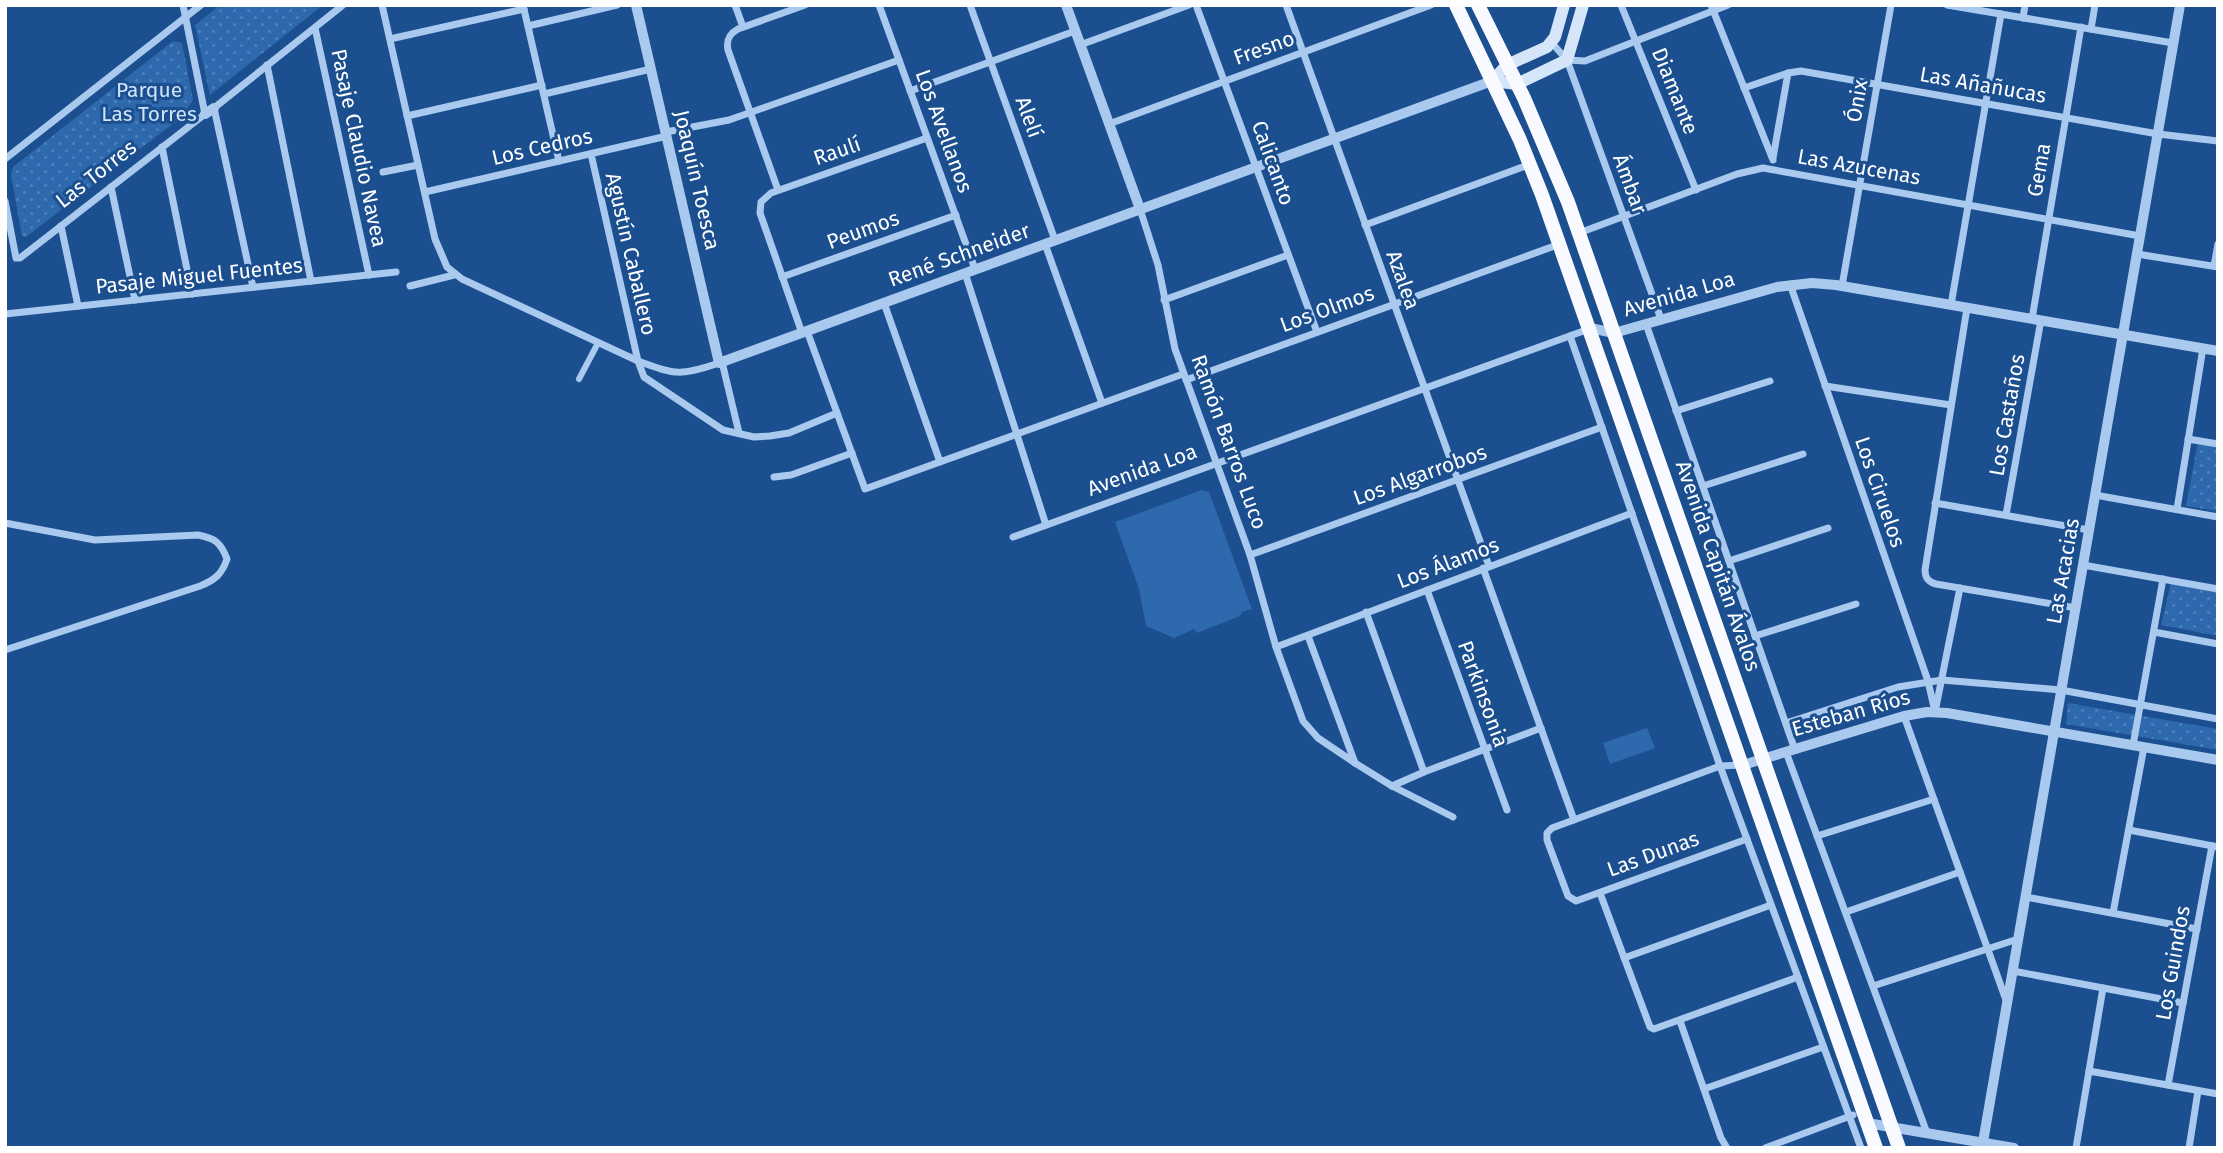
<svg xmlns="http://www.w3.org/2000/svg" width="2223" height="1153" font-family="'Fira Sans',sans-serif">
<style>
.park{fill:url(#park-dots)}
.pitch{fill:#2e69ad}
.lines{fill:none;stroke-linecap:round;stroke-linejoin:round}
.pedestrian{stroke:#a9c9ee;stroke-width:6}
.minor{stroke:#a9c9ee;stroke-width:7}
.tertiary{stroke:#a9c9ee;stroke-width:10}
.secondary{stroke:#d6e6fa;stroke-width:12}
.trunk{stroke:#f8faff;stroke-width:14}
.labels{text-anchor:middle;dominant-baseline:central;stroke-width:6;stroke-linejoin:round;paint-order:stroke}
.street-label{font-size:21px;fill:#fff;stroke:#1b4f8f}
.park-label{font-size:21px;fill:#cfe3fa;stroke:#1b4f8f}
</style>
<defs>
<pattern id="park-dots" width="8" height="8" patternUnits="userSpaceOnUse" patternTransform="scale(1.75)"><rect width="8" height="8" fill="#2e69ad"/><path d="M2 2h.1M6 6h.1" fill="none" stroke="#4d80b9" stroke-width="1.8" stroke-linecap="round"/></pattern>
</defs>
<rect width="100%" height="100%" fill="#1b4f8f"/>
<g class="park">
<path d="M 220,5 L 323,5 L 210,95 L 195,25 Z"/>
<path d="M 173,41 L 182,43 L 193,100 L 183,116 L 26,237 L 22,236 L 11,175 L 13,167 Z"/>
<path d="M 2198,442 L 2218,446 L 2218,511 L 2186,506 Z"/>
<path d="M 2171,583 L 2218,592 L 2218,636 L 2161,625 Z"/>
<path d="M 2068,703 L 2218,729 L 2218,750 L 2066,724 Z"/>
</g>
<g class="pitch">
<path d="M 1202,490 L 1209,492 L 1252,609 L 1242,612 L 1240,616 L 1197,633 L 1194,629 L 1174,638 L 1146,626 L 1139,589 L 1115,522 Z"/>
<path d="M 1647,728 L 1655,748 L 1610,764 L 1603,743 Z"/>
</g>
<g class="lines">
<path class="pedestrian" d="M 579,379 L 598,343"/>
<g class="minor">
<path d="M 382,5 L 435,239 L 447,267 L 462,279 L 638,361 C 676,375 680,376 719,363"/>
<path d="M 523,5 L 559,161"/>
<path d="M 735,5 L 743,27"/>
<path d="M 879,5 L 975,269"/>
<path d="M 970,5 L 1055,240"/>
<path d="M 1196,5 L 1317,332"/>
<path d="M 1286,5 L 1489,566"/>
<path d="M 1621,5 L 1696,190"/>
<path d="M 1711,5 L 1773,160"/>
<path d="M 1947,5 L 2173,43"/>
<path d="M 2023,18 L 2025,5"/>
<path d="M 528,26 L 617,5"/>
<path d="M 315,28 L 369,275"/>
<path d="M 2091,29 L 2095,5"/>
<path d="M 390,39 L 524,9"/>
<path d="M 1551,42 L 1567,60 L 1585,61 L 1728,5"/>
<path d="M 1080,45 L 1189,5"/>
<path d="M 1567,60 L 1661,319"/>
<path d="M 267,65 L 311,281"/>
<path d="M 1744,88 L 1788,73 L 1801,71 L 2158,134 L 2218,141"/>
<path d="M 910,91 L 1075,31"/>
<path d="M 544,94 L 651,69"/>
<path d="M 407,116 L 542,85"/>
<path d="M 1109,124 L 1431,5"/>
<path d="M 666,132 L 729,120 L 899,60"/>
<path d="M 162,147 L 192,294"/>
<path d="M 591,154 L 638,361 L 644,377 L 723,430 L 754,437 L 770,436 L 789,433 L 837,413"/>
<path d="M 1773,158 L 1788,73"/>
<path d="M 5,159 L 201,5"/>
<path d="M 383,172 L 418,165"/>
<path d="M 111,187 L 135,300"/>
<path d="M 778,190 L 728,50 C 726,40 729,34 738,29 L 805,5"/>
<path d="M 425,192 L 667,136"/>
<path d="M 5,201 L 16,258 L 20,258 L 205,114 L 183,5"/>
<path d="M 1140,209 L 1158,265 L 1175,349 L 1250,555 L 1276,647 L 1303,721 L 1318,738 L 1355,763 L 1392,786 L 1453,817"/>
<path d="M 1365,225 L 1531,164"/>
<path d="M 61,226 L 78,306"/>
<path d="M 1579,233 L 1737,174 L 1763,168 L 2140,236"/>
<path d="M 1045,244 L 1102,403"/>
<path d="M 2137,254 L 2218,267"/>
<path d="M 2214,266 L 2218,244"/>
<path d="M 965,273 L 1046,525"/>
<path d="M 782,277 L 956,215"/>
<path d="M 1790,284 L 1928,681 L 1935,712"/>
<path d="M 410,286 L 454,275"/>
<path d="M 1842,286 L 1891,5"/>
<path d="M 253,287 L 214,108 L 343,5"/>
<path d="M 1164,300 L 1288,255"/>
<path d="M 884,303 L 940,462"/>
<path d="M 1951,305 L 2001,14"/>
<path d="M 1967,308 L 1925,570 C 1925,578 1928,582 1936,584 L 2076,608"/>
<path d="M 5,314 L 396,272"/>
<path d="M 2032,319 L 2081,27"/>
<path d="M 1646,324 L 1795,750"/>
<path d="M 807,331 L 865,489 L 1183,374"/>
<path d="M 802,333 L 760,213 L 761,202 L 771,193 L 927,138"/>
<path d="M 1570,336 L 1720,766 L 1861,1148"/>
<path d="M 722,362 L 739,433"/>
<path d="M 1186,380 L 1560,244"/>
<path d="M 1825,386 L 1951,405"/>
<path d="M 1676,411 L 1770,381"/>
<path d="M 2188,439 L 2218,444"/>
<path d="M 774,477 L 791,475 L 852,453"/>
<path d="M 1703,486 L 1803,454"/>
<path d="M 2095,495 L 2218,517"/>
<path d="M 1935,503 L 2089,530"/>
<path d="M 2177,509 L 2203,348"/>
<path d="M 2006,515 L 2041,320"/>
<path d="M 5,523 L 95,540 L 198,535 C 215,538 221,543 227,559 C 222,574 215,580 200,586 L 5,650"/>
<path d="M 1013,537 L 1589,329"/>
<path d="M 1250,555 L 1602,427"/>
<path d="M 1729,561 L 1828,528"/>
<path d="M 2083,565 L 2218,589"/>
<path d="M 1483,568 L 1574,820"/>
<path d="M 1427,590 L 1507,810"/>
<path d="M 1366,612 L 1424,772"/>
<path d="M 2154,632 L 2218,644"/>
<path d="M 1308,636 L 1355,763"/>
<path d="M 1755,636 L 1856,604"/>
<path d="M 1276,647 L 1632,513"/>
<path d="M 1936,707 L 1960,588"/>
<path d="M 1904,716 L 2006,1000"/>
<path d="M 1786,723 L 1898,687 L 1942,680 L 2061,690 L 2218,719"/>
<path d="M 2133,745 L 2163,579"/>
<path d="M 1786,752 L 1927,1133"/>
<path d="M 1742,765 L 1720,766 L 1552,828 L 1547,833 L 1547,840 L 1568,896 L 1576,901 L 1747,839"/>
<path d="M 1392,786 L 1424,772 L 1541,728"/>
<path d="M 2129,830 L 2218,847"/>
<path d="M 1817,836 L 1934,799"/>
<path d="M 1600,893 L 1650,1027 L 1654,1029 L 1798,977"/>
<path d="M 2026,897 L 2197,929"/>
<path d="M 1846,912 L 1960,872"/>
<path d="M 2113,913 L 2144,747"/>
<path d="M 1624,958 L 1771,905"/>
<path d="M 2013,971 L 2183,1003"/>
<path d="M 1873,986 L 2018,939"/>
<path d="M 1680,1021 L 1721,1138 L 1727,1148"/>
<path d="M 2089,1071 L 2218,1094"/>
<path d="M 2168,1085 L 2212,846"/>
<path d="M 1704,1089 L 1823,1047"/>
<path d="M 1765,1148 L 1853,1115"/>
<path d="M 2076,1148 L 2103,988"/>
<path d="M 2189,1148 L 2198,1091"/>
</g>
<g class="tertiary">
<path d="M 636,5 L 719,363 L 1492,81"/>
<path d="M 1066,5 L 1140,209"/>
<path d="M 205,114 L 214,108"/>
<path d="M 1590,328 L 1614,333 L 1777,287 L 1812,283 L 1836,285 L 2218,351"/>
<path d="M 1743,765 L 1904,716 L 1927,712 L 1947,713 L 2218,760"/>
<path d="M 1867,1123 L 2014,1148"/>
<path d="M 1983,1142 L 2180,5"/>
</g>
<g class="secondary">
<path d="M 1492,81 L 1517,84 L 1567,60 L 1583,5"/>
<path d="M 1492,81 L 1507,65 L 1547,47 L 1555,37 L 1564,5"/>
</g>
<g class="trunk">
<path d="M 1456,5 L 1520,140 L 1542,195 L 1876,1148"/>
<path d="M 1478,5 L 1524,98 L 1568,202 L 1899,1148"/>
</g>
</g>
<g class="labels">
<g class="street-label">
<text transform="translate(1264 48) rotate(-20)">Fresno</text>
<text transform="translate(1983 85) rotate(10)">Las Añañucas</text>
<text transform="translate(1675 91) rotate(68)">Diamante</text>
<text transform="translate(1857 101) rotate(-80)">Ónix</text>
<text transform="translate(1029 117) rotate(70)">Alelí</text>
<text transform="translate(944 131) rotate(70)">Los Avellanos</text>
<text transform="translate(542 147) rotate(-13)">Los Cedros</text>
<text transform="translate(359 148) rotate(78)">Pasaje Claudio Navea</text>
<text transform="translate(837 151) rotate(-19)">Raulí</text>
<text transform="translate(1273 163) rotate(70)">Calicanto</text>
<text transform="translate(1859 167) rotate(10)">Las Azucenas</text>
<text transform="translate(2039 170) rotate(-80)">Gema</text>
<text transform="translate(96 174) rotate(-38)">Las Torres</text>
<text transform="translate(697 180) rotate(77)">Joaquín Toesca</text>
<text transform="translate(1630 184) rotate(70)">Ámbar</text>
<text transform="translate(863 230) rotate(-20)">Peumos</text>
<text transform="translate(631 254) rotate(77)">Agustín Caballero</text>
<text transform="translate(959 255) rotate(-20)">René Schneider</text>
<text transform="translate(199 276) rotate(-6)">Pasaje Miguel Fuentes</text>
<text transform="translate(1403 280) rotate(70)">Azalea</text>
<text transform="translate(1679 294) rotate(-16)">Avenida Loa</text>
<text transform="translate(1327 309) rotate(-20)">Los Olmos</text>
<text transform="translate(2007 415) rotate(-80)">Los Castaños</text>
<text transform="translate(1229 442) rotate(70)">Ramón Barros Luco</text>
<text transform="translate(1142 470) rotate(-20)">Avenida Loa</text>
<text transform="translate(1420 475) rotate(-20)">Los Algarrobos</text>
<text transform="translate(1880 492) rotate(71)">Los Ciruelos</text>
<text transform="translate(1448 563) rotate(-21)">Los Álamos</text>
<text transform="translate(1718 566) rotate(71)">Avenida Capitán Ávalos</text>
<text transform="translate(2063 571) rotate(-80)">Las Acacias</text>
<text transform="translate(1483 694) rotate(70)">Parkinsonia</text>
<text transform="translate(1851 713) rotate(-16)">Esteban Ríos</text>
<text transform="translate(1653 854) rotate(-20)">Las Dunas</text>
<text transform="translate(2173 963) rotate(-80)">Los Guindos</text>
</g>
<g class="park-label">
<text x="149" y="90">Parque<tspan x="149" dy="24">Las Torres</tspan></text>
</g>
</g>
<rect width="2223" height="1153" fill="none" stroke="#ffffff" stroke-width="14"/>
</svg>
